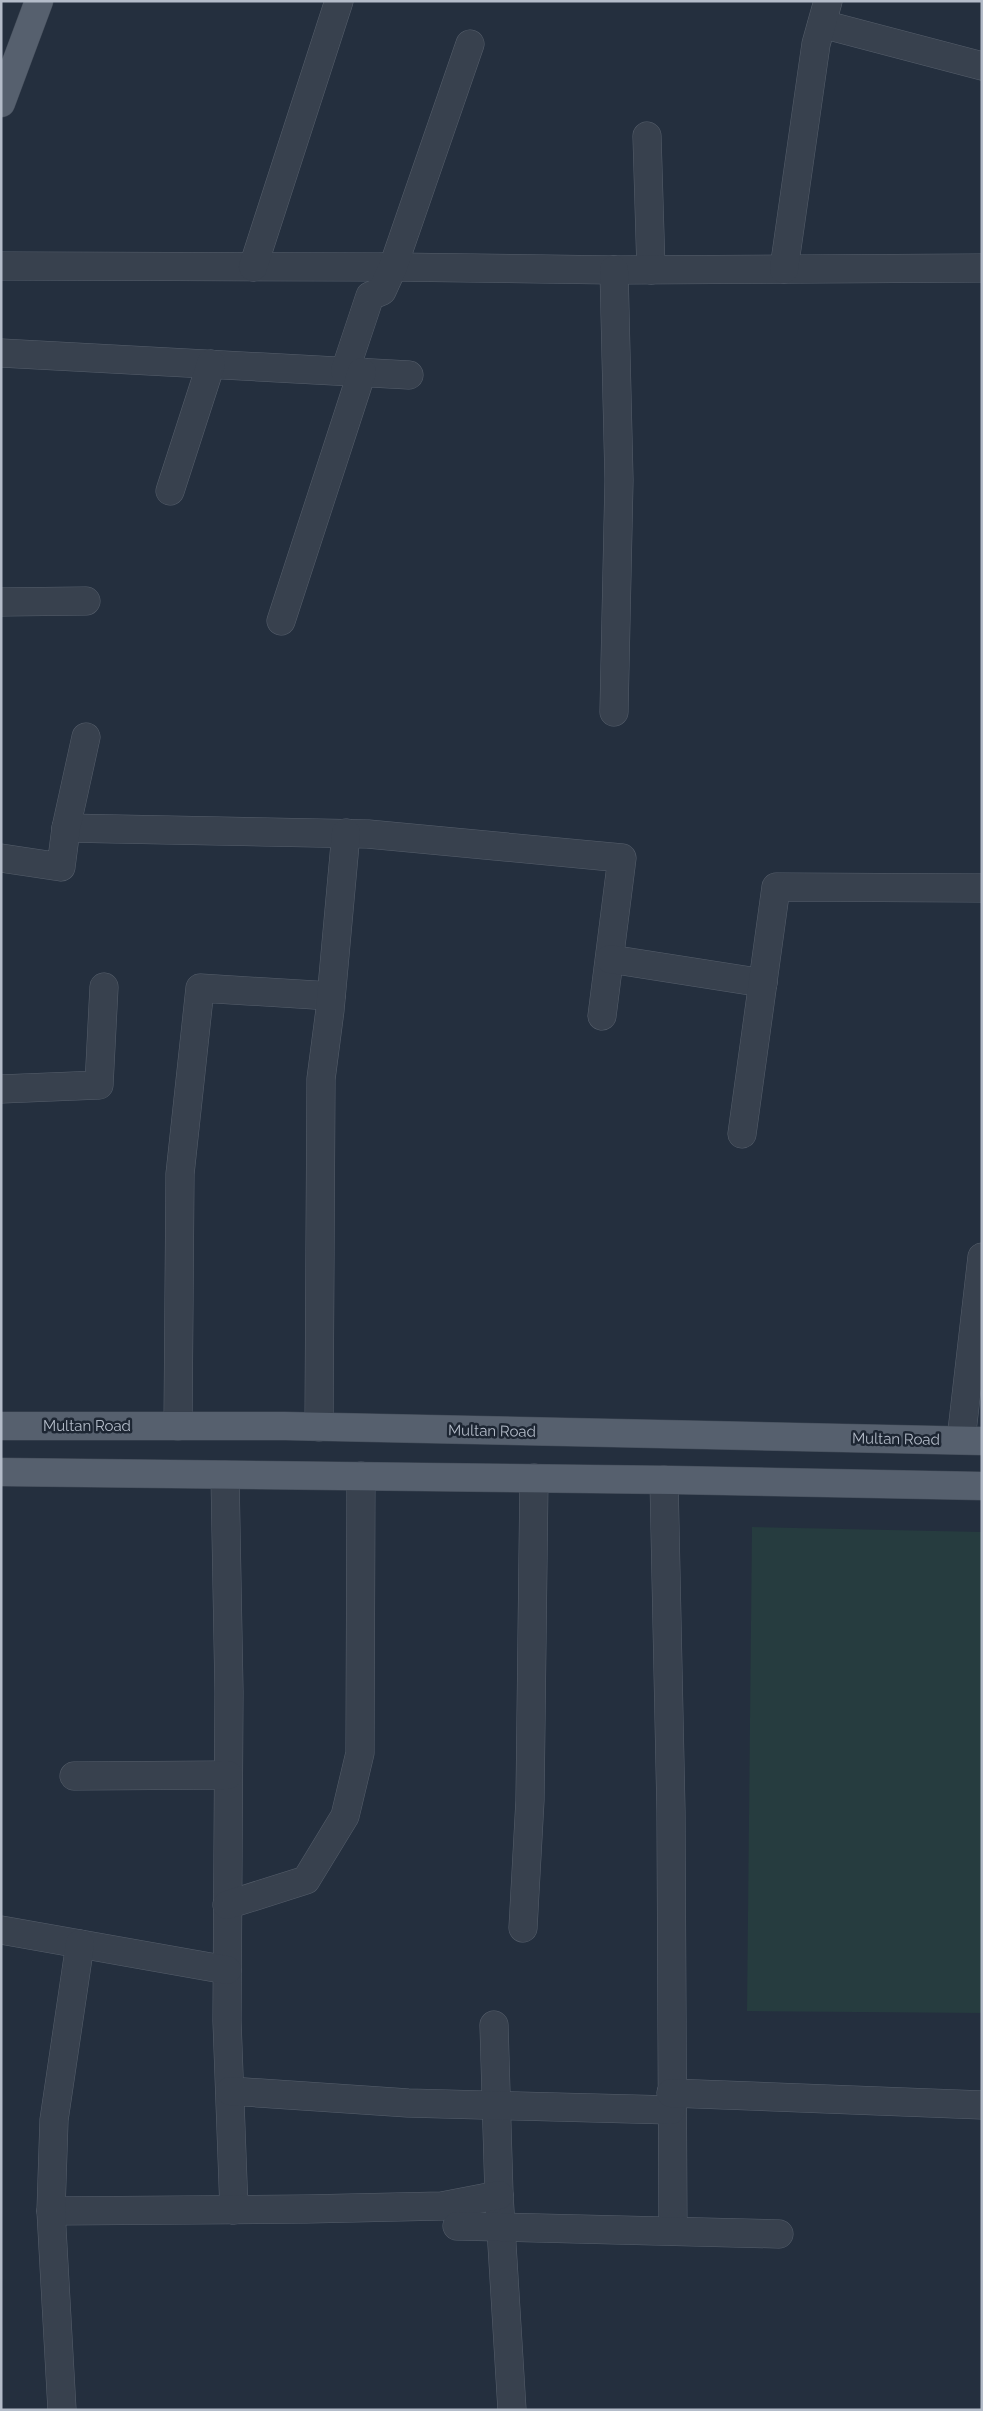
<svg xmlns="http://www.w3.org/2000/svg" width="983" height="2411" font-family="Raleway,sans-serif">
<style>
.green{fill:#263c3f}
.lines{fill:none;stroke-linecap:round;stroke-linejoin:round}
.minor-casing{stroke:#565f6c;stroke-width:29}
.major-casing{stroke:#414a57;stroke-width:29}
.minor{stroke:#38414e;stroke-width:28}
.major{stroke:#56606e;stroke-width:28}
.labels{text-anchor:middle;dominant-baseline:central;stroke-width:5;stroke-linejoin:round;paint-order:stroke}
.street-label{font-size:15px;fill:#b4bcc9;stroke:#1d2633}
</style>
<rect width="100%" height="100%" fill="#242f3e"/>
<path class="green" d="M 752,1527 L 982,1532 L 982,2013 L 747,2011 Z"/>
<g class="lines">
<defs>
<g id="minor">
<path d="M 822,24 L 982,66"/>
<path d="M 647,136 L 651,270"/>
<path d="M 1,266 L 393,267 L 614,270 L 982,268"/>
<path d="M 253,267 L 339,1"/>
<path d="M 784,269 L 816,44 L 828,1"/>
<path d="M 614,270 L 619,480 L 614,712"/>
<path d="M 1,353 L 409,375"/>
<path d="M 345,371 L 370,296 L 382,291 L 393,267 L 470,44"/>
<path d="M 170,491 L 211,364"/>
<path d="M 1,602 L 86,601"/>
<path d="M 281,621 L 362,372"/>
<path d="M 66,828 L 368,834 L 622,858 L 602,1016"/>
<path d="M 1,858 L 61,867 L 66,828 L 86,737"/>
<path d="M 610,959 L 763,983"/>
<path d="M 1,1089 L 99,1085 L 104,987"/>
<path d="M 742,1134 L 776,887 L 982,888"/>
<path d="M 178,1426 L 180,1174 L 200,988 L 331,996"/>
<path d="M 319,1427 L 321,1079 L 330,1010 L 346,833"/>
<path d="M 961,1440 L 982,1257"/>
<path d="M 225,1475 L 229,1692 L 227,2021 L 234,2210"/>
<path d="M 664,1480 L 671,1812 L 673,2231"/>
<path d="M 74,1776 L 228,1775"/>
<path d="M 227,1905 L 306,1880 L 345,1816 L 360,1753 L 361,1476"/>
<path d="M 523,1928 L 530,1800 L 534,1478"/>
<path d="M 1,1930 L 227,1970"/>
<path d="M 494,2025 L 499,2195 L 512,2410"/>
<path d="M 230,2091 L 408,2103 L 671,2110"/>
<path d="M 671,2093 L 982,2105"/>
<path d="M 51,2211 L 307,2209 L 442,2206 L 499,2195"/>
<path d="M 457,2226 L 779,2234"/>
<path d="M 62,2410 L 51,2211 L 54,2120 L 80,1944"/>
</g>
<g id="major">
<path d="M 1,103 L 39,1"/>
<path d="M 1,1426 L 285,1426 L 982,1441"/>
<path d="M 1,1472 L 673,1480 L 982,1486"/>
</g>
</defs>
<use href="#minor" class="minor-casing"/>
<use href="#major" class="major-casing"/>
<use href="#minor" class="minor"/>
<use href="#major" class="major"/>
</g>
<g class="labels">
<g class="street-label">
<text x="87" y="1426">Multan Road</text>
<text transform="translate(492 1431) rotate(1)">Multan Road</text>
<text transform="translate(896 1439) rotate(1)">Multan Road</text>
</g>
</g>
<rect width="983" height="2411" fill="none" stroke="#b4bcc9" stroke-width="5"/>
</svg>
